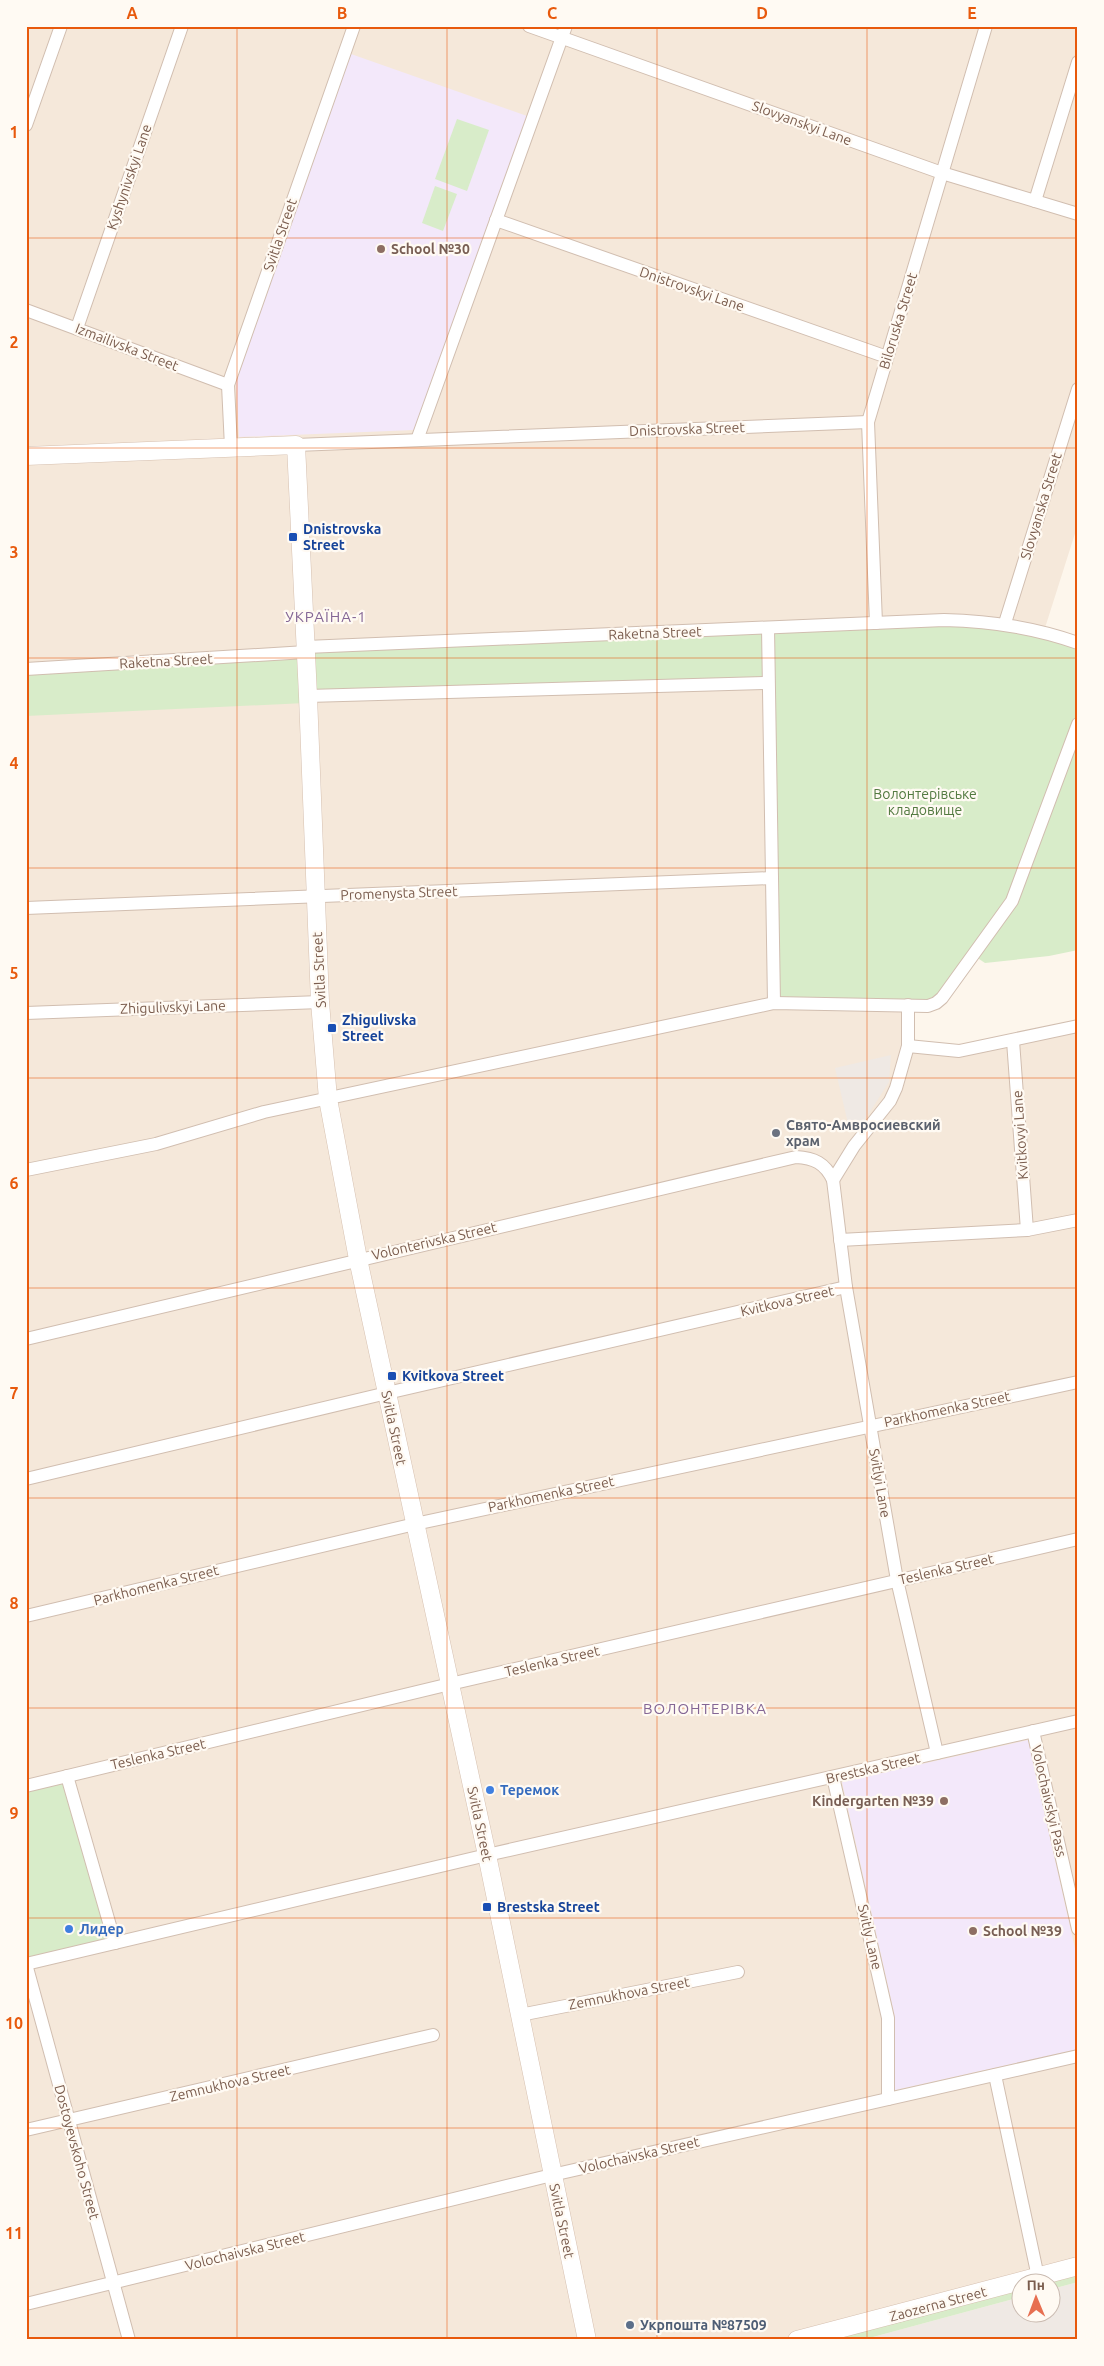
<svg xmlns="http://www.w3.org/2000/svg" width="1104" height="2366" font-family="Ubuntu,sans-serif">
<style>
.residential{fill:#f5e8da}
.industrial{fill:#efe9e4}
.education{fill:#f3e8fa}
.green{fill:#d8ecc9}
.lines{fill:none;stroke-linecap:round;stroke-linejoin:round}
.street-casing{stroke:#d1beb0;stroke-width:14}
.secondary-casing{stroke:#d6c0b0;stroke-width:19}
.street{stroke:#fff;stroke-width:12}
.secondary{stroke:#fff;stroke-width:18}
.grid{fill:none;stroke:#e8590c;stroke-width:1;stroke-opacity:0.55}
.education-dot{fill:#8d6e63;stroke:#fffaf3;stroke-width:2}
.transit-dot{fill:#1a4fb4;stroke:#fffaf3;stroke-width:2}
.worship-dot{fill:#6b7280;stroke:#fffaf3;stroke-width:2}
.shop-dot{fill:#3f7fe0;stroke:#fffaf3;stroke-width:2}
.service-dot{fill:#5c6f8a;stroke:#fffaf3;stroke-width:2}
.labels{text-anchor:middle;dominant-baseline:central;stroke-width:4.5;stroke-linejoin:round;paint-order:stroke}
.street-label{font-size:14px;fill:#7a5c4d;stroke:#fffaf3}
.education-label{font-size:14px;font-weight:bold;fill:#785e54;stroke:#fffaf3;text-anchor:start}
.transit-label{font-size:14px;font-weight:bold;fill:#164399;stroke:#fffaf3;text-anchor:start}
.park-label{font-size:14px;fill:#537a41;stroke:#fffaf3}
.worship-label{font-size:14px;font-weight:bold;fill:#5b616d;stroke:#fffaf3;text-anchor:start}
.shop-label{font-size:14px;font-weight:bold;fill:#366cbe;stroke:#fffaf3;text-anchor:start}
.service-label{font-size:14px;font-weight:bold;fill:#4e5e75;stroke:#fffaf3;text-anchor:start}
.neighbourhood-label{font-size:15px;letter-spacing:1px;fill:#846695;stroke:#fffaf3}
.neatline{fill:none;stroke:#e8590c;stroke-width:2}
.grid-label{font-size:16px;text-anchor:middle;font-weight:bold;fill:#e8590c}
</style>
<rect width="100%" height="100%" fill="#fdf6ec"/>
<path class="residential" d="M 26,26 L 1078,26 L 1078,524 L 1044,631 L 908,1005 L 908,1046 L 944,1051 L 1078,1026 L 1078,2266 L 793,2340 L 26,2340 Z"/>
<g class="industrial">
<path d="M 891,1055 L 889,1082 L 859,1129 L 850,1132 L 835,1068 Z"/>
<path d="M 1078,2282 L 1078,2340 L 862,2340 L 1021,2297 L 1022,2314 L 1052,2314 L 1052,2289 Z"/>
</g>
<g class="education">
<path d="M 351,54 L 527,116 L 414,430 L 239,437 L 236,382 Z"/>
<path d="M 1028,1740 L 1078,1962 L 1078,2049 L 895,2090 L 895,2017 L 842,1782 Z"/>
</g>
<g class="green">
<path d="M 457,119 L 489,130 L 467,191 L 435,179 Z"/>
<path d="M 435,186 L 457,194 L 443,231 L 422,223 Z"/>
<path d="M 944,620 L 1078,643 L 1078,950 L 1049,956 L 985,963 L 973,955 L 936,1003 L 774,1003 L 768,680 L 305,692 L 305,703 L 26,716 L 26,672 L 309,651 Z"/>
<path d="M 65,1779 L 112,1941 L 26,1962 L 26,1788 Z"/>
<path d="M 1078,2266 L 1078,2282 L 1052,2289 L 1052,2284 L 1022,2284 L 1021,2297 L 862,2340 L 797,2340 Z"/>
</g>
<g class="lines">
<defs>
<g id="street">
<path d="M 529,26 L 942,173 L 1078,214"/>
<path d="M 26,125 L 61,26"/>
<path d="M 1035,201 L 1078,62"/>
<path d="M 496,220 L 887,357"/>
<path d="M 26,310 L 228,385"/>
<path d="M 77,328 L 182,26"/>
<path d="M 417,440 L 566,26"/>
<path d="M 296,445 L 868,422"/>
<path d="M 231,447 L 228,385 L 354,26"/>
<path d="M 876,623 L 868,422 L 986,26"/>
<path d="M 1005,623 L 1078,389"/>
<path d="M 768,628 L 774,1003"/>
<path d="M 306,647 L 944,620 C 991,621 1033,627 1078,643"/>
<path d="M 26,669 L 306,652"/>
<path d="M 308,696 L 768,683"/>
<path d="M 26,908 L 772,878"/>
<path d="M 26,1013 L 320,1002"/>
<path d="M 1013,1041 L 1027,1230"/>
<path d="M 908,1046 L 959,1051 L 1078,1026"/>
<path d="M 26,1170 L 156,1144 L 264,1112 L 774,1003 L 928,1006 L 936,1003 L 942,998 L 1012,901 L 1078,724"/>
<path d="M 833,1180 L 854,1146 L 890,1101 L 896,1088 L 908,1046 L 908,1005"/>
<path d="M 840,1240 L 1027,1230 L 1078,1220"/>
<path d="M 26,1339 L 796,1157 C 814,1158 825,1163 833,1180 L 846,1287 L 897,1580 L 937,1753"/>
<path d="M 26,1479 L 387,1393 L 846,1287"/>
<path d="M 26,1616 L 415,1524 L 1078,1382"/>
<path d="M 1033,1731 L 1078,1929"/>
<path d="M 67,1776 L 115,1943"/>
<path d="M 833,1777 L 888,2018 L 888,2099"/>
<path d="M 26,1786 L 450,1684 L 1078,1539"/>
<path d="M 26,1964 L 487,1855 L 1078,1721"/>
<path d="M 26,1964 L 129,2340"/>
<path d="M 520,2015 L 738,1972"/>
<path d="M 995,2075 L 1038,2277"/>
<path d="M 26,2130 L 433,2035"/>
<path d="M 26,2304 L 552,2175 L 1078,2056"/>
</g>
<g id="secondary">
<path d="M 26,456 L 296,445 L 308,696 L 320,1002 L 328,1099 L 358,1259 L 487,1855 L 587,2340"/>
<path d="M 797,2340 L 1078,2266"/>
</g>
</defs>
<use href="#street" class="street-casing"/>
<use href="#secondary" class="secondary-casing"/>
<use href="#street" class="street"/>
<use href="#secondary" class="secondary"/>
</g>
<path class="grid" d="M 237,26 L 237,2340M 447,26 L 447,2340M 657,26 L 657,2340M 867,26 L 867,2340M 26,238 L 1078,238M 26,448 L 1078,448M 26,658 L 1078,658M 26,868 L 1078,868M 26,1078 L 1078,1078M 26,1288 L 1078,1288M 26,1498 L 1078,1498M 26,1708 L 1078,1708M 26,1918 L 1078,1918M 26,2128 L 1078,2128"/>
<g class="education-dot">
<circle cx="381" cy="249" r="5"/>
<circle cx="944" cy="1801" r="5"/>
<circle cx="973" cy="1931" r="5"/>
</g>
<g class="transit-dot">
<rect x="288" y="532" width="10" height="10" rx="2.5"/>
<rect x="327" y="1023" width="10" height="10" rx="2.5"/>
<rect x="387" y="1371" width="10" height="10" rx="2.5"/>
<rect x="482" y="1902" width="10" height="10" rx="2.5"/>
</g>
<circle class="worship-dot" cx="776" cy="1133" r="5"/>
<g class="shop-dot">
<circle cx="490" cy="1790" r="5"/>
<circle cx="69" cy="1929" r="5"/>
</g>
<circle class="service-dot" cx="630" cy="2325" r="5"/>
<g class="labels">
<g class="street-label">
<text transform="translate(802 123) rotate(20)">Slovyanskyi Lane</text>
<text transform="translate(129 177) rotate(-71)">Kyshynivskyi Lane</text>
<text transform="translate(280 235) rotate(-71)">Svitla Street</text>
<text transform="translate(692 289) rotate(19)">Dnistrovskyi Lane</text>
<text transform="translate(898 321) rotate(-73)">Biloruska Street</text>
<text transform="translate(127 347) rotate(21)">Izmailivska Street</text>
<text transform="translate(687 429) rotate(-2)">Dnistrovska Street</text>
<text transform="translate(1041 506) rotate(-73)">Slovyanska Street</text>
<text transform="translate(655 633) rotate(-2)">Raketna Street</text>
<text transform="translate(166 661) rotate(-3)">Raketna Street</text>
<text transform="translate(399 893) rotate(-2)">Promenysta Street</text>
<text transform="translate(319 970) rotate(-93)">Svitla Street</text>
<text transform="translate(173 1007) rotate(-2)">Zhigulivskyi Lane</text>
<text transform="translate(1020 1135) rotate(-94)">Kvitkovyi Lane</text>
<text transform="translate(434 1241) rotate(-13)">Volonterivska Street</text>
<text transform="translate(787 1301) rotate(-13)">Kvitkova Street</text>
<text transform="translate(947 1409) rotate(-12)">Parkhomenka Street</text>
<text transform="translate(394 1428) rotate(78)">Svitla Street</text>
<text transform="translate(880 1483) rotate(80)">Svitlyi Lane</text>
<text transform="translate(551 1494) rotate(-12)">Parkhomenka Street</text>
<text transform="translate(946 1569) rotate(-13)">Teslenka Street</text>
<text transform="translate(156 1585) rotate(-14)">Parkhomenka Street</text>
<text transform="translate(552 1661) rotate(-13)">Teslenka Street</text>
<text transform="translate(158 1754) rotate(-13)">Teslenka Street</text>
<text transform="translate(873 1768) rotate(-13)">Brestska Street</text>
<text transform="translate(1049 1801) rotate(77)">Volochaivskyi Pass</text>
<text transform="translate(480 1824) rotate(78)">Svitla Street</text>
<text transform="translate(870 1937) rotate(77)">Svitly Lane</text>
<text transform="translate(629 1993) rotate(-11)">Zemnukhova Street</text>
<text transform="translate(230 2083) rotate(-13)">Zemnukhova Street</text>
<text transform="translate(77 2152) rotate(75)">Dostoyevskoho Street</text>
<text transform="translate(639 2155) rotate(-13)">Volochaivska Street</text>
<text transform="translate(562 2221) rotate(78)">Svitla Street</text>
<text transform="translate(245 2251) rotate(-14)">Volochaivska Street</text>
<text transform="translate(938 2304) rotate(-15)">Zaozerna Street</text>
</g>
<g class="education-label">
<text x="391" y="249">School №30</text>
<text x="934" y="1801" text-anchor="end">Kindergarten №39</text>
<text x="983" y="1931">School №39</text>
</g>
<g class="transit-label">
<text x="303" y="529">Dnistrovska<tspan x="303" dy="16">Street</tspan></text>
<text x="342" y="1020">Zhigulivska<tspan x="342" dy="16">Street</tspan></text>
<text x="402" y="1376">Kvitkova Street</text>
<text x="497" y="1907">Brestska Street</text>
</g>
<g class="park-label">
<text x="925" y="794">Волонтерівське<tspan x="925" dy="16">кладовище</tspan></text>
</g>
<g class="worship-label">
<text x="786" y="1125">Свято-Амвросиевский<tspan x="786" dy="16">храм</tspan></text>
</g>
<g class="shop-label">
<text x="500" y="1790">Теремок</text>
<text x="79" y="1929">Лидер</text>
</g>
<g class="service-label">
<text x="640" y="2325">Укрпошта №87509</text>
</g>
<g class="neighbourhood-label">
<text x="326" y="616">УКРАЇНА-1</text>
<text x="705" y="1708">ВОЛОНТЕРІВКА</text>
</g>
</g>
<rect width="1104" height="2366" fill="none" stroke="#fffaf3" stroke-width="55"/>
<g transform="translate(1036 2298) rotate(359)"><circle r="24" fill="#fffaf3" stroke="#cabbb1"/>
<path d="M0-4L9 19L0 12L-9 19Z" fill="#e76f51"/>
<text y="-8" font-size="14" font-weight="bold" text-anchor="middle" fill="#7a5c4d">Пн</text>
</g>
<rect x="28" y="28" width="1048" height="2310" class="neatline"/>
<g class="grid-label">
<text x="132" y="19">A</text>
<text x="342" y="19">B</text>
<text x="552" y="19">C</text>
<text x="762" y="19">D</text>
<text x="972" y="19">E</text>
<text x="14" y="138">1</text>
<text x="14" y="348">2</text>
<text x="14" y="558">3</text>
<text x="14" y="769">4</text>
<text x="14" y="979">5</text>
<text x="14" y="1189">6</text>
<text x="14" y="1399">7</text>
<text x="14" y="1609">8</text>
<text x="14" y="1819">9</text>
<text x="14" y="2029">10</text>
<text x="14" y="2239">11</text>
</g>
</svg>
